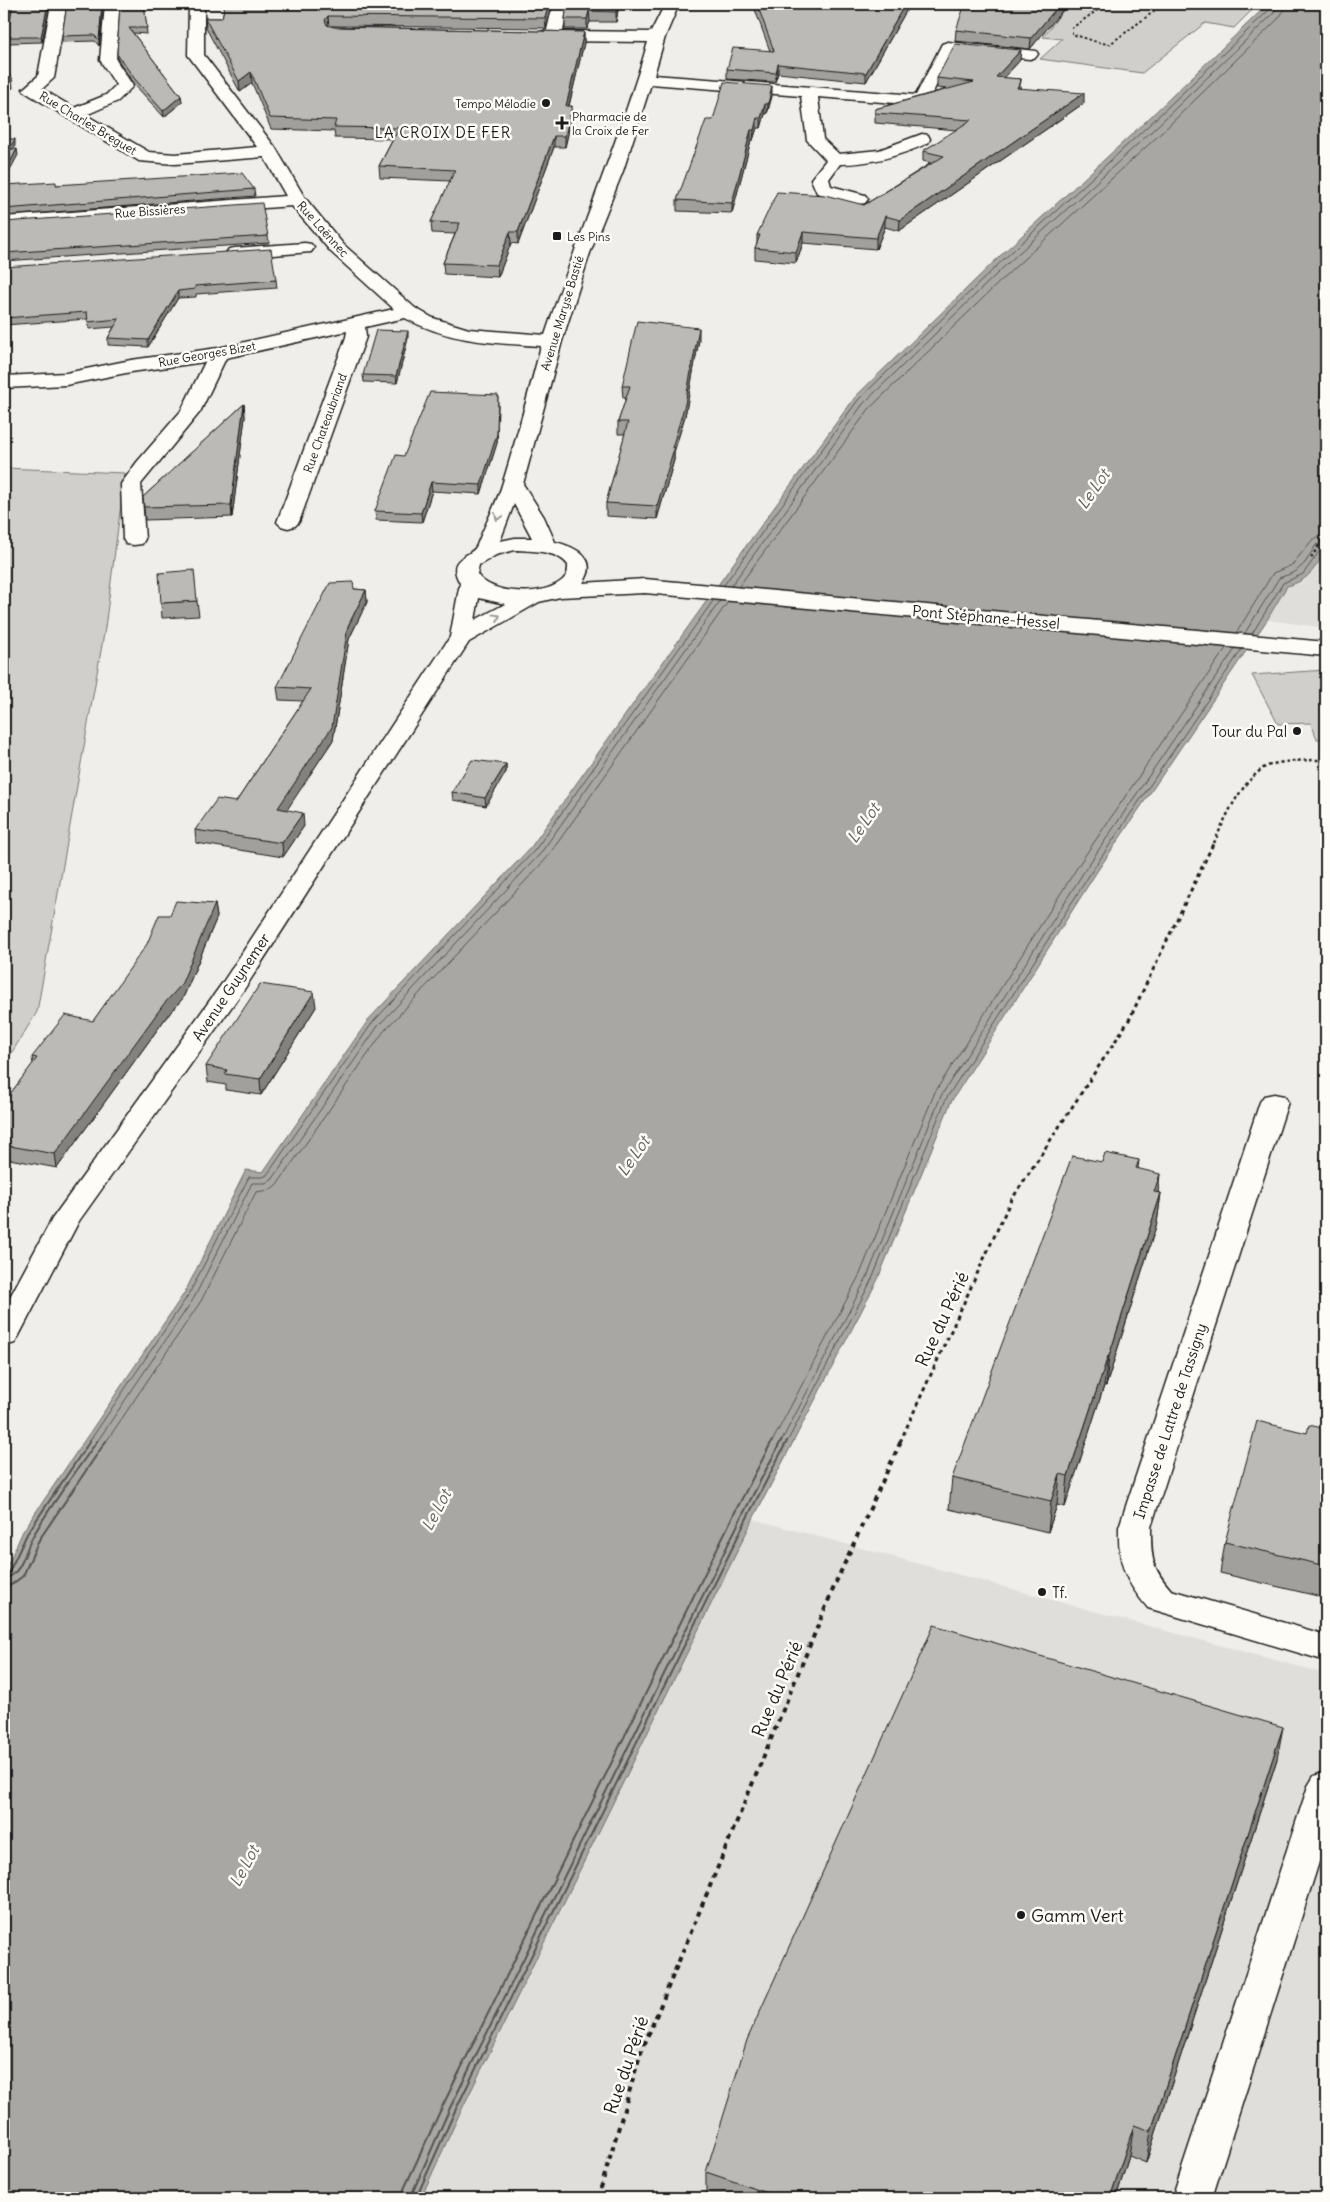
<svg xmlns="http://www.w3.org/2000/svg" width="1330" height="2202" font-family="Delius,sans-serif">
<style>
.built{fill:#e0deda}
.green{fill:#d0cfcc;stroke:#767674}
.water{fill:#a8a7a3;stroke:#706f6d}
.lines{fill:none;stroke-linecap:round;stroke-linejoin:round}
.shore-far1{stroke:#545452;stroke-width:1}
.shore{stroke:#545452;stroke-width:2}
.minor-casing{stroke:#1c1c1c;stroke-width:3}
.path-far3{stroke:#1c1c1c;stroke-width:2;stroke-dasharray:2.5 2.5;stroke-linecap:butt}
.path-far2{stroke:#1c1c1c;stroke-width:2.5;stroke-dasharray:3 3;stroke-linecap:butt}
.path-far1{stroke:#1c1c1c;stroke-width:3;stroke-dasharray:4 4;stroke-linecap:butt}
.path{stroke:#1c1c1c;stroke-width:4;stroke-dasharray:5 5;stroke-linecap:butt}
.minor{fill:#fdfcf7;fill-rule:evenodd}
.wall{fill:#a1a09d;stroke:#1c1c1c}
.shaded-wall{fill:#83827f;stroke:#1c1c1c}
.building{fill:#bbbab6;stroke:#1c1c1c}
.oneway{stroke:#989794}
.poi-dot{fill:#1c1c1c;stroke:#fdfcf7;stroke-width:2}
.labels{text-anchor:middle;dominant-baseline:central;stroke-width:5;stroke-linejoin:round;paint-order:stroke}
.far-poi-label{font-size:12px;fill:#1c1c1c;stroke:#fdfcf7;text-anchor:start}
.far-street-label{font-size:12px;fill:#1c1c1c;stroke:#fdfcf7}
.far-quarter-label{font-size:15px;letter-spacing:1px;fill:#1c1c1c;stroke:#fdfcf7}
.street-label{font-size:15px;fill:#1c1c1c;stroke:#fdfcf7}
.poi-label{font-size:15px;fill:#1c1c1c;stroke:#fdfcf7;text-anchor:end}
.water-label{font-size:16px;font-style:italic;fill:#5b5b59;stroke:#fdfcf7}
.near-street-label{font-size:18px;fill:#1c1c1c;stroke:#fdfcf7}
.near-poi-label{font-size:18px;fill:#1c1c1c;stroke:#fdfcf7;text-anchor:start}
</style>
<rect width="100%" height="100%" fill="#f0eeea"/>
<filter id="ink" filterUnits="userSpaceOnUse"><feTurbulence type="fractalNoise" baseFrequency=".02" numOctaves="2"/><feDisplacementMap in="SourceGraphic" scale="10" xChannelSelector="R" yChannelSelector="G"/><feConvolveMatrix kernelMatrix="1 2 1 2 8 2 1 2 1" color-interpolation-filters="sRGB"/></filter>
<g filter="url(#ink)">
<g class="built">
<path d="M 1326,550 L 1326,628 L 1267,620 L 1287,586 L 1301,583 L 1314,570 Z"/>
<path d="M 753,1519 L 1326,1674 L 1326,2198 L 421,2198 L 459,2115 Z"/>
</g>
<g class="green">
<path d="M 1068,4 L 1258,4 L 1234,28 L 1205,23 L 1142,73 L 1040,59 L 1062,39 L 1043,37 Z"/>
<path d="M 4,468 L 125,473 L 105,628 L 37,1012 L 4,1065 Z"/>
<path d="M 1326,670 L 1326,739 L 1317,739 L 1311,723 L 1278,724 L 1252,675 Z"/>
</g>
<path class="water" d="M 1268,4 L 1326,4 L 1326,550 C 1315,568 1309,581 1287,586 L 1267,620 L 1096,873 L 951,1102 L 877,1281 L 753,1519 L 459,2115 L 421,2198 L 4,2198 L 4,1573 L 23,1531 L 185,1292 L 246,1170 L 263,1172 L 369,1019 L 531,847 L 738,557 L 855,397 L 1001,255 L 1145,122 Z"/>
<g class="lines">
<g class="shore-far1">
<path d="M 724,585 L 858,400 L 1004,259 L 1148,126 L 1269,10 L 1271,4"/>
<path d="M 731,586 L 863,404 L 1008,263 L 1153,130 L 1273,14 L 1277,4"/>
<path d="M 739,586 L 869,409 L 1013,269 L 1158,136 L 1278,19 L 1283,12 L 1284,4"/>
<path d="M 1237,632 L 1273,573 L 1292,565 L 1313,539 L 1326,534"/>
<path d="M 1245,633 L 1279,578 L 1295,572 L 1305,563 L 1316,545 L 1326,542"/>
<path d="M 1252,634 L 1283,583 L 1303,574 L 1319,552 L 1326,548"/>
<path d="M 89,1442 L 189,1294 L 249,1177 L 263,1177 L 267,1175 L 373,1022 L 535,850 L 713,601"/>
<path d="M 97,1442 L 194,1298 L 252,1183 L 265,1183 L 272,1180 L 378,1026 L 540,854 L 720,601"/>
<path d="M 106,1442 L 201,1301 L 256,1192 L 269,1190 L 277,1185 L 384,1031 L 546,859 L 728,602"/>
<path d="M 772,1442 L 860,1274 L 935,1092 L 1080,863 L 1226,648"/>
<path d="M 781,1442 L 867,1277 L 941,1096 L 1087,867 L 1235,649"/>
<path d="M 787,1442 L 872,1279 L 946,1099 L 1092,871 L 1242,649"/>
</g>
<g class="shore">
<path d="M 4,1573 L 10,1570 L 27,1534 L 90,1441"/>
<path d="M 4,1579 C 23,1574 24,1551 33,1536 C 52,1503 76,1472 97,1441"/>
<path d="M 4,1587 L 11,1585 L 23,1576 L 39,1540 L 106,1441"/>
<path d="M 403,2198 L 404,2189 L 442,2107 L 736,1510 L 772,1441"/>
<path d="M 410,2198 L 449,2110 L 743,1514 L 781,1441"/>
<path d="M 416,2198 L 454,2113 L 748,1516 L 787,1441"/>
</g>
<defs>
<g id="minor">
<path d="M 51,4 L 67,4 L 54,78 L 42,89 L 74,108 L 106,95 L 116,85 L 100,60 L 105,4 L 120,4 L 116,60 L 133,86 L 118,101 L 86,115 L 149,152 L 175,154 L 257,147 L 188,55 L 189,4 L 204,4 L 204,55 L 275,147 L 305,198 L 343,244 L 415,308 L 433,318 L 469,329 L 545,335 C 578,236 619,141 648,42 L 554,41 L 541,38 L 539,35 L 541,32 L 547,30 L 553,4 L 568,4 L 563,31 L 651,32 L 665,4 L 679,4 L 665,37 L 654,75 L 916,95 L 942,44 L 948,42 L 1036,51 L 1038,54 L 1036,57 L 1030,59 L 953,52 L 929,100 L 927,103 L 921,105 L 818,97 L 823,139 L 839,154 L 879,150 L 922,134 L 928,135 L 930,139 L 928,143 C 900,156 871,164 840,164 L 829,179 L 831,186 L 865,195 L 868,199 L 865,203 L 859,204 L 817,193 L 811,179 L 826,160 L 807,140 L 801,96 L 651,84 L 623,171 L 590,253 L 562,341 L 523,484 L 544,517 L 555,542 C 576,547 600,559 583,583 L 645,579 L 1326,642 L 1326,656 L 645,593 L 560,597 L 539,602 L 469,642 L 245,988 L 79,1221 L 15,1343 L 4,1346 L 4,1308 L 52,1219 L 221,985 L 450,637 L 460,583 C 444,556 472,558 477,545 C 485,524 497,503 503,482 C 517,437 529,391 541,346 C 493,343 449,342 405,318 L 365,327 L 366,337 L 299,522 L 295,526 L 288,528 L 281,526 L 277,522 L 346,337 L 347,331 L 226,358 L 200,412 L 141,484 L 145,539 L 142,544 L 134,545 L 126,544 L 123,539 L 121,484 L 137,462 L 181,411 L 205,362 L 131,372 L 66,385 L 4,388 L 4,376 L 66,373 L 131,360 L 218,348 L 394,309 L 331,252 L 292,206 L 4,227 L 4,217 L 286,196 L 264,157 L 175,164 L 139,161 L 25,92 L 23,89 L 38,76 ZM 514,504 L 532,538 L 515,538 L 500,541 ZM 515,550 C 531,551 557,550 568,565 C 568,569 568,573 566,576 C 551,598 490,596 477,574 L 479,565 L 496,555 ZM 479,598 L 505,604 L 475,620 Z"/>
<path d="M 305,243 L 311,244 L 314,248 L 311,252 L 235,258 L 229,257 L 226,253 L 229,249 L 235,248 Z"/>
<path d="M 1274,1094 L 1284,1096 L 1288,1102 L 1151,1527 C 1151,1557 1151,1567 1171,1590 L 1326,1635 L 1326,1661 L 1148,1608 C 1124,1580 1118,1563 1119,1527 L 1260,1102 L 1264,1096 Z"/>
<path d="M 1326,1772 L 1326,1840 L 1212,2198 L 1172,2198 L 1308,1786 L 1314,1776 Z"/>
</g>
</defs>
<use href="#minor" class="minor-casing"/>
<path class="path-far3" d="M 1106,4 L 1072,28 L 1072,34 L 1100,43 L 1110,44 L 1164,4"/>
<g class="path-far2">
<path d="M 1311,558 L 1326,534"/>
<path d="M 1214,843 C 1225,818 1239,786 1262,769 C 1273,760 1311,760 1326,760"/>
</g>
<path class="path-far1" d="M 900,1442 L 1010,1202 L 1129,1020 L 1214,842"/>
<path class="path" d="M 598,2198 L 640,2055 L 836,1582 L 901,1441"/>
<use href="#minor" class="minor"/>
</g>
<g class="wall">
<path d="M 13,4 L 50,4 L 42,42 L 8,43 L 7,37 Z"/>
<path d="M 67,4 L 104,4 L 99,46 L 95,41 L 62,42 L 62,36 Z"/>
<path d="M 120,4 L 144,4 L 147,34 L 133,33 L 181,96 L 182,102 L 164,117 L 134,84 L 118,60 L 117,54 Z"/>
<path d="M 225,4 L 553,4 L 546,28 L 331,26 L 334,27 L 584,32 L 584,43 L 569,106 L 572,117 L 565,147 L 554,147 L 518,244 L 511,243 L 498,277 L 444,274 L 443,263 L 455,234 L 432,233 L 431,222 L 450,181 L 380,178 L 379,166 L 393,139 L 335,138 L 334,131 L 271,129 L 252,83 L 240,92 L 206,28 L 205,18 L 222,18 Z"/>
<path d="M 567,4 L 619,4 L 616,22 L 590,22 L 587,29 L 565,29 L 565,19 Z"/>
<path d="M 753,4 L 910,4 L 866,82 L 778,73 L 775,82 L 727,79 L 727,69 L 770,51 Z"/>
<path d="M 1068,4 L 1030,49 L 955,41 L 956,30 Z"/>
<path d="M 1020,60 L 1004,78 L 1021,79 L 1020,88 L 1084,103 L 899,231 L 885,227 L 876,249 L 803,243 L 796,263 L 755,259 L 755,248 L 757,244 L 757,235 L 864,205 L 931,163 L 923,161 L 923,151 L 957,130 L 875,123 L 875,109 L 946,89 L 937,88 L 937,78 Z"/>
<path d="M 772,96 L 767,114 L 765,114 L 761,128 L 757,128 L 753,140 L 751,140 L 732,213 L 677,211 L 677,200 L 713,120 Z"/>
<path d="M 4,185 L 56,185 L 254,189 L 255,196 L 4,216 Z"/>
<path d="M 4,222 L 268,236 L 269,243 L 4,261 Z"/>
<path d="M 4,267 L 276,280 L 277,288 L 196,294 L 196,297 L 178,298 L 148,347 L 108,345 L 108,338 L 114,327 L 89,329 L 88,319 L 4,325 Z"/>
<path d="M 408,338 L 397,383 L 364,382 L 363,375 Z"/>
<path d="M 699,340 L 685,416 L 674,452 L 674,460 L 657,519 L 606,516 L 606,503 L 625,434 L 618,434 L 618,422 L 626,398 L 623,398 L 622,386 Z"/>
<path d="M 244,404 L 245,417 L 232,517 L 145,520 L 143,497 Z"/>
<path d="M 498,404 L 497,443 L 481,494 L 432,491 L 422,522 L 376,520 L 375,511 L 404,456 Z"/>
<path d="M 354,589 L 366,590 L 367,602 L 349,639 L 333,740 L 286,810 L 304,826 L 283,857 L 196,843 L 195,830 L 236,802 L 303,701 L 279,700 L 277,687 Z"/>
<path d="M 197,601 L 199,616 L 162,618 L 161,603 Z"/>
<path d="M 506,764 L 506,772 L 486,806 L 453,800 L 452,792 Z"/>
<path d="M 215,904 L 217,917 L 183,998 L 165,1019 L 57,1168 L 4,1158 L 4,1102 L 33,1064 L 32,1057 L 93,1021 L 170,915 Z"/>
<path d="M 316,1007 L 261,1095 L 226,1090 L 226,1085 L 208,1082 L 206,1066 Z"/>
<path d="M 1139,1160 L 1138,1169 L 1158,1193 L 1161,1193 L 1157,1223 L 1106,1386 L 1104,1386 L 1065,1507 L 1057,1505 L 1048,1532 L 949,1509 L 952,1478 L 1102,1162 Z"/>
<path d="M 1326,1286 L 1326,1313 L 1322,1312 Z"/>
<path d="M 1326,1429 L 1326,1598 L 1220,1573 L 1225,1542 L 1307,1433 Z"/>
<path d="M 1277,1759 L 1146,2163 L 1129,2156 L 1116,2198 L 706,2198 L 706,2172 Z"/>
</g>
<g class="shaded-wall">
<path d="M 48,4 L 50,4 L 42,42 L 41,37 Z"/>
<path d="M 102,4 L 104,4 L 99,46 L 99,40 Z"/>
<path d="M 549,4 L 553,4 L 546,28 L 545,18 Z"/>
<path d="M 617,4 L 619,4 L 616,22 L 616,12 Z"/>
<path d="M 905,4 L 910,4 L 866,82 L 866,73 Z"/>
<path d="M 1060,4 L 1068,4 L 1030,49 L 1031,38 Z"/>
<path d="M 589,11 L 590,22 L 587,29 L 587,19 Z"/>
<path d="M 328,16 L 329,26 L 325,30 L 325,20 Z"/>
<path d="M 584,32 L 584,43 L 566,117 L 566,106 Z"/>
<path d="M 1021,50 L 1020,60 L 995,87 L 996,77 Z"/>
<path d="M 778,64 L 778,73 L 775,82 L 776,73 Z"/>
<path d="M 251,72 L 252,83 L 240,92 L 239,81 Z"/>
<path d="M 12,77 L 13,88 L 4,91 L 4,79 Z"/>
<path d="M 1021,79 L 1020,89 L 1017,88 Z"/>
<path d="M 772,86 L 772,96 L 767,114 L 768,104 Z"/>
<path d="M 1084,93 L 1084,103 L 899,231 L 900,220 Z"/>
<path d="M 181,96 L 182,102 L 164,117 L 163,111 Z"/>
<path d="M 765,104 L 765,114 L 761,128 L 761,118 Z"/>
<path d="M 572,106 L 572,117 L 565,147 L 565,136 Z"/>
<path d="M 757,118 L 757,128 L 753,140 L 754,130 Z"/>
<path d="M 751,130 L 751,140 L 732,213 L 732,203 Z"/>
<path d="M 554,136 L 554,147 L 518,244 L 518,232 Z"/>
<path d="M 15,139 L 15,146 L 10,155 L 9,149 Z"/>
<path d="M 17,149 L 18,155 L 4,181 L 4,174 Z"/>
<path d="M 885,216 L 885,227 L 876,249 L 876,238 Z"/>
<path d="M 510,232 L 511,243 L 498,277 L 497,265 Z"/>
<path d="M 803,232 L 803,243 L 796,263 L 796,252 Z"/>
<path d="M 178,291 L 178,298 L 148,347 L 148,340 Z"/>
<path d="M 699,328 L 699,340 L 685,416 L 674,452 L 674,460 L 657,519 L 657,506 Z"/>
<path d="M 408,331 L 408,338 L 397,383 L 396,376 Z"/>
<path d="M 498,395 L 497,443 L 481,494 L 481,485 Z"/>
<path d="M 244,404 L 245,417 L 232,517 L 231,505 Z"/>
<path d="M 431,482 L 432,491 L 422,522 L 421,513 Z"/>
<path d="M 366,590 L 367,602 L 349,639 L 333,740 L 279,822 L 278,808 L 348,626 Z"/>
<path d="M 506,764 L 506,772 L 486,806 L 485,798 Z"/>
<path d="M 303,813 L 304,826 L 283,857 L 282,843 Z"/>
<path d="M 215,904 L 217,917 L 183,998 L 165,1019 L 57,1168 L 55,1154 Z"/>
<path d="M 314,992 L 316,1007 L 261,1095 L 260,1079 Z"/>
<path d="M 1160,1174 L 1157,1203 L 1154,1192 Z"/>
<path d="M 1161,1193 L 1157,1223 L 1106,1386 L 1109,1356 Z"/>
<path d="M 1108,1356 L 1104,1386 L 1065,1507 L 1068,1476 Z"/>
<path d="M 1060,1474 L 1057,1505 L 1048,1532 L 1051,1501 Z"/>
<path d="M 1283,1727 L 1277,1759 L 1146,2163 L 1151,2131 Z"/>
<path d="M 1134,2125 L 1129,2156 L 1116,2198 L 1110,2198 Z"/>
</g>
<g class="building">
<path d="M 13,4 L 48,4 L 41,37 L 7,37 Z"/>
<path d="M 67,4 L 102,4 L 99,40 L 94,35 L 62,36 Z"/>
<path d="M 120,4 L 144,4 L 147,28 L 129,28 L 181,96 L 163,111 L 134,78 L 117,54 Z"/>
<path d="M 225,4 L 549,4 L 545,18 L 328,16 L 325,20 L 327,25 L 334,27 L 584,32 L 566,106 L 572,106 L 565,136 L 554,136 L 518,232 L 510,232 L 497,265 L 443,263 L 460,223 L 431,222 L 455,170 L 379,166 L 399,128 L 334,127 L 336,120 L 270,118 L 251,72 L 239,81 L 205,18 L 222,18 Z"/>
<path d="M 567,4 L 617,4 L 616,12 L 589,11 L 587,19 L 565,19 Z"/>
<path d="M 757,4 L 905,4 L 866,73 L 778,64 L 776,73 L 727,69 L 733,48 L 774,51 Z"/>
<path d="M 965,4 L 1060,4 L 1031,38 L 956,30 Z"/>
<path d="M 955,44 L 1021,50 L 996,77 L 1021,79 L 1017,88 L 1084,93 L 900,220 L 885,216 L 876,238 L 803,232 L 796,252 L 755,248 L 760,235 L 757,235 L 777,192 L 825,195 L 864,205 L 944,156 L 923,151 L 971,120 L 875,113 L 875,109 L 974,82 L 937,78 Z"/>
<path d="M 4,72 L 12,77 L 4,79 Z"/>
<path d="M 724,82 L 772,86 L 768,104 L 765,104 L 761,118 L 757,118 L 754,130 L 751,130 L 732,203 L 677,200 L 706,120 L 713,120 Z"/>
<path d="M 4,139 L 15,139 L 9,149 L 17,149 L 4,174 Z"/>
<path d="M 242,173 L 254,189 L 4,209 L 4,185 L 56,182 L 56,185 Z"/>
<path d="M 262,203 L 268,236 L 4,253 L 4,222 Z"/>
<path d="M 271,249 L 276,280 L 195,286 L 195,289 L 178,291 L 148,340 L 108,338 L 119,319 L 88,322 L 87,312 L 4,318 L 4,267 Z"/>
<path d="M 637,321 L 699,328 L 685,404 L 672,448 L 674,448 L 657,506 L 606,503 L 628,422 L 618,422 L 630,386 L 622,386 Z"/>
<path d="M 376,330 L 408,331 L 396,376 L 363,375 Z"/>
<path d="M 430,392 L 498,395 L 497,434 L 481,485 L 431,482 L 421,513 L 375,511 L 396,455 L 404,456 Z"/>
<path d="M 244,404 L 231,505 L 144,507 L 143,497 Z"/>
<path d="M 194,570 L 197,601 L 161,603 L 159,573 Z"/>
<path d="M 353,582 L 354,589 L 366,590 L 348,626 L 332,727 L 278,808 L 303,813 L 282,843 L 195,830 L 217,799 L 236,802 L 311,689 L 277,687 L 330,583 Z"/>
<path d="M 472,760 L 506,764 L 485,798 L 452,792 Z"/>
<path d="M 176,901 L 215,904 L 181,985 L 163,1005 L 55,1154 L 4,1145 L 4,1102 L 37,1058 L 32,1057 L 65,1015 L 93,1021 L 147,944 L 159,915 L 170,915 Z"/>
<path d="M 260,984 L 314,992 L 260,1079 L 225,1074 L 227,1070 L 206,1066 Z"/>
<path d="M 1105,1153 L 1139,1160 L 1136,1168 L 1160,1174 L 1154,1192 L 1161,1193 L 1109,1356 L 1108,1356 L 1068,1476 L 1060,1474 L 1051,1501 L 952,1478 L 1072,1156 L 1102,1162 Z"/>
<path d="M 1257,1421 L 1307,1433 L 1309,1425 L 1326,1429 L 1326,1566 L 1225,1542 Z"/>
<path d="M 934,1625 L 1283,1727 L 1151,2131 L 1134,2125 L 1110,2198 L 782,2198 L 706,2172 L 747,2040 Z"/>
</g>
<defs><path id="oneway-chevron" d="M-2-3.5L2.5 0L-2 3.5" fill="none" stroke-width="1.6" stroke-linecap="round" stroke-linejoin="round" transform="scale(1.25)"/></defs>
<g class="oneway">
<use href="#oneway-chevron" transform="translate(498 517) rotate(112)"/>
<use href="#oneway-chevron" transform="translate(497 617) rotate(-29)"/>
</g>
</g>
<g class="poi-dot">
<circle cx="546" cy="103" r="5"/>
<path d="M559.5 115.5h5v5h5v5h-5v5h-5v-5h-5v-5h5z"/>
<rect x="552" y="231" width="10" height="10" rx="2.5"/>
<circle cx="1297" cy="731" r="5"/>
<circle cx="1042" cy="1592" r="5"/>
<circle cx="1021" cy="1915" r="5"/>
</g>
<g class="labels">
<g class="far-poi-label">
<text x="536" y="103" text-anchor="end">Tempo Mélodie</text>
<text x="572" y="116">Pharmacie de<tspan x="572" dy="14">la Croix de Fer</tspan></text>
<text x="567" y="236">Les Pins</text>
</g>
<g class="far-street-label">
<text transform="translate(88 123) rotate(31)">Rue Charles Breguet</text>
<text transform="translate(150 211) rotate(-4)">Rue Bissières</text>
<text transform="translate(323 229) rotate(48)">Rue Laënnec</text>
<text transform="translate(562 313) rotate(-73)">Avenue Maryse Bastié</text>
<text transform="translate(207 354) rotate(-10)">Rue Georges Bizet</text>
<text transform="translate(325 423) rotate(-70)">Rue Chateaubriand</text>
</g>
<g class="far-quarter-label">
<text x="443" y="132">LA CROIX DE FER</text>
</g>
<g class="street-label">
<text transform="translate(986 617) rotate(5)">Pont Stéphane-Hessel</text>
<text transform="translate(231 987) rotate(-56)">Avenue Guynemer</text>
<text transform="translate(1170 1421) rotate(-72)">Impasse de Lattre de Tassigny</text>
</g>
<g class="poi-label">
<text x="1287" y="731">Tour du Pal</text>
<text x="1052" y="1592" text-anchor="start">Tf.</text>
</g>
<g class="water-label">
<text transform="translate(1093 489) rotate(-55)">Le Lot</text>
<text transform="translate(863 823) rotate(-55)">Le Lot</text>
<text transform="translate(633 1156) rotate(-55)">Le Lot</text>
<text transform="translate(436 1510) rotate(-62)">Le Lot</text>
<text transform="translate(244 1866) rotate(-62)">Le Lot</text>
</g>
<g class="near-street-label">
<text transform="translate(942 1319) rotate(-65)">Rue du Périé</text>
<text transform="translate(777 1689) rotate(-67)">Rue du Périé</text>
<text transform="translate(626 2065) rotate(-71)">Rue du Périé</text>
</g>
<g class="near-poi-label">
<text x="1031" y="1915">Gamm Vert</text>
</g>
</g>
<rect width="1330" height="2202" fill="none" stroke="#fdfcf7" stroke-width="20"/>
<rect x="10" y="10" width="1310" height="2182" fill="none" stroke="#1c1c1c" stroke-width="2" filter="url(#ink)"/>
</svg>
